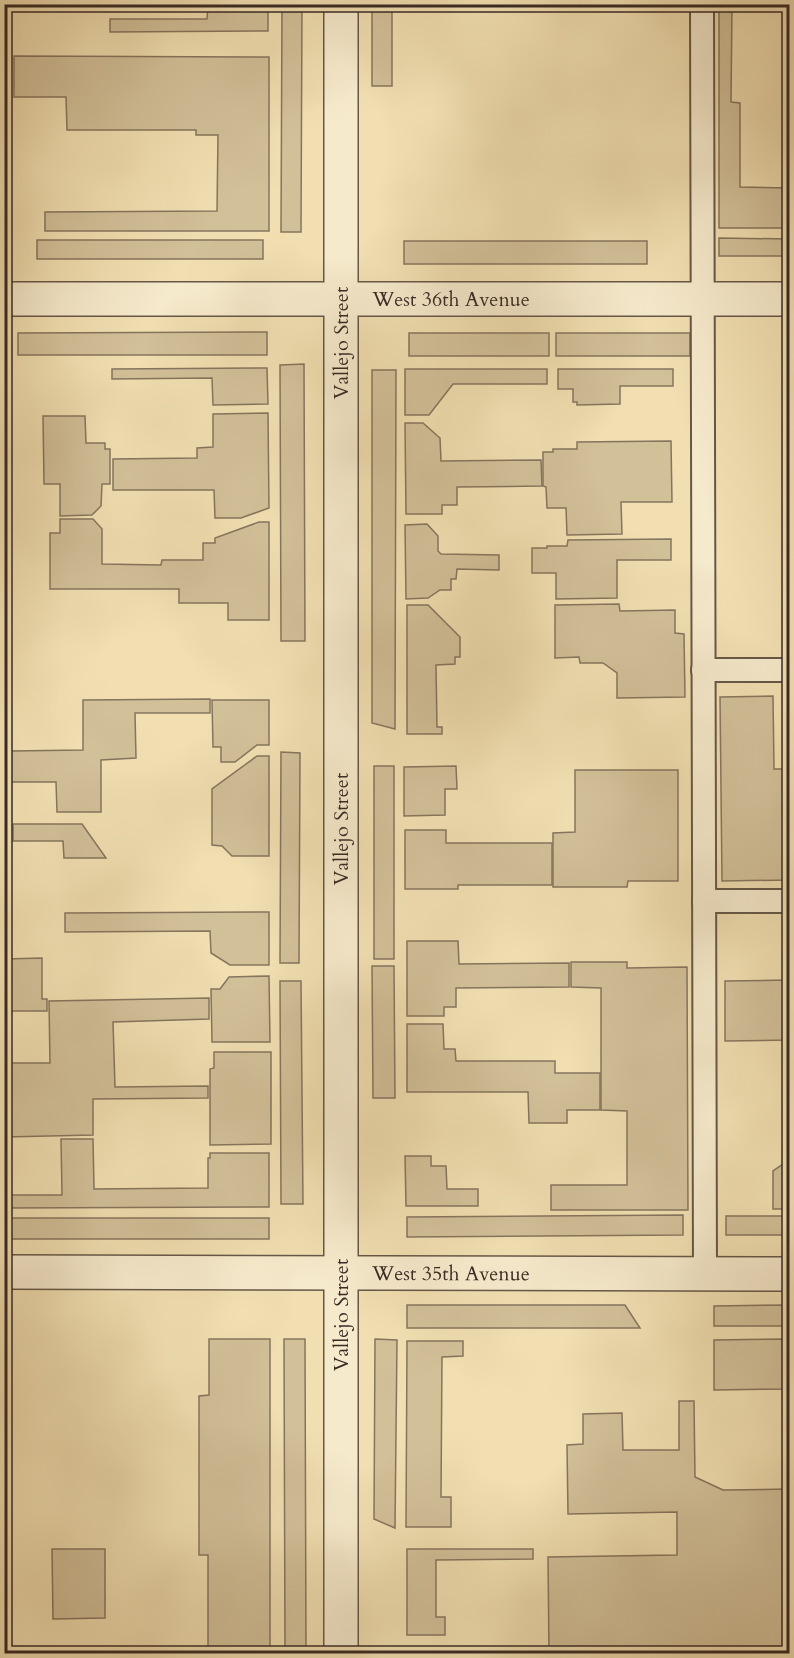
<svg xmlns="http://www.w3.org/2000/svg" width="794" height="1658" font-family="Cardo,serif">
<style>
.green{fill:#d2c099;stroke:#85755e;stroke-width:1.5}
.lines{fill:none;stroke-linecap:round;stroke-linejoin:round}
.service-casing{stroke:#665747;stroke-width:26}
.minor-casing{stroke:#665747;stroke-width:36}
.service{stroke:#f6eacc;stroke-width:22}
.minor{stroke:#f6eacc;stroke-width:33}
.labels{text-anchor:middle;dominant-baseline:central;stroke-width:4.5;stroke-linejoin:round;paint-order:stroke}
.street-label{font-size:20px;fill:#382a24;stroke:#f6eacc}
</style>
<rect width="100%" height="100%" fill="#f1dfb1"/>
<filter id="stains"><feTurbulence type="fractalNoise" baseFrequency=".00333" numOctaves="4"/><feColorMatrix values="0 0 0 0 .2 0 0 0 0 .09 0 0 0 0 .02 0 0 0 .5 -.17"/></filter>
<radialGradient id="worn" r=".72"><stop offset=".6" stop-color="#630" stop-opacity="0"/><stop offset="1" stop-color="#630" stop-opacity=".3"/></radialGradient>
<g class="green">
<path d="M 208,5 L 268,5 L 268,31 L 110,32 L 110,19 L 207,19 Z"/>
<path d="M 282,5 L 302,5 L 301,232 L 281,232 Z"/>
<rect x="372" y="5" width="20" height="81"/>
<path d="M 719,5 L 732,5 L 731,102 L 740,103 L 740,187 L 789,188 L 789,228 L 719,228 Z"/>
<path d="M 14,56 L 269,57 L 269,231 L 45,231 L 45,212 L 217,211 L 218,135 L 196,135 L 196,130 L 67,130 L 66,97 L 14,97 Z"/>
<path d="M 719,238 L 789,239 L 789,256 L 719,256 Z"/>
<rect x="37" y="240" width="226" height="19"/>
<rect x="404" y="241" width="243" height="23"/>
<path d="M 267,332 L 267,355 L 18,355 L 18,333 Z"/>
<rect x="409" y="333" width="140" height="23"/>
<rect x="556" y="333" width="134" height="23"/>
<path d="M 304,364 L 305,641 L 281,641 L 280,365 Z"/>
<path d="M 267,368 L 268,404 L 213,405 L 212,378 L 112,379 L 112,369 Z"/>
<path d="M 405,369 L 547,369 L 547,384 L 453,384 L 429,415 L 405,415 Z"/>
<path d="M 558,369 L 673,369 L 673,386 L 620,386 L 620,404 L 577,405 L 577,402 L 573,402 L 573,389 L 558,389 Z"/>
<path d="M 372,370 L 396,370 L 395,729 L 372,723 Z"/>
<path d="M 268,413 L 269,508 L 241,518 L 215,518 L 214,490 L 113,490 L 113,459 L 197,458 L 197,448 L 213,447 L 213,414 Z"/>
<path d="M 43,416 L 85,416 L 86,443 L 105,443 L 105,449 L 110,449 L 110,484 L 102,484 L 101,506 L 92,515 L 60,516 L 60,484 L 44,484 Z"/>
<path d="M 405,423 L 423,423 L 440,438 L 441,461 L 541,460 L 542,486 L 457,487 L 457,505 L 442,505 L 442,514 L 406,514 Z"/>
<path d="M 671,441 L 672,502 L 621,502 L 622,534 L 567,535 L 566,508 L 547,508 L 546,487 L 543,486 L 543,452 L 553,452 L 553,449 L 577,449 L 577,442 Z"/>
<path d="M 60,519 L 93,519 L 102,529 L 102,564 L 161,565 L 162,560 L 203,560 L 203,543 L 215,543 L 215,538 L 259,522 L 269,522 L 269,620 L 228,620 L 228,603 L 179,603 L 179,589 L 50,589 L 50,533 L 60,533 Z"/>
<path d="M 427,524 L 438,536 L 438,551 L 441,554 L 499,555 L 499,570 L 457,569 L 456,579 L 451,579 L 451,590 L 440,590 L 428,598 L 406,599 L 405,525 Z"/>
<path d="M 671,539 L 671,560 L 617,560 L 617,598 L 556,599 L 556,573 L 532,573 L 532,548 L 547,548 L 547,546 L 567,546 L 568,540 Z"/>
<path d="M 619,604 L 620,611 L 675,610 L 675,633 L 684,634 L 685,697 L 617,698 L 617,673 L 603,663 L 580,663 L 579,657 L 555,658 L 555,605 Z"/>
<path d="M 407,605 L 428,605 L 460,637 L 460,657 L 455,657 L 455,664 L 436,665 L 437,727 L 442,727 L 442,734 L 407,734 Z"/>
<path d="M 773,696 L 774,769 L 789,769 L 789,880 L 722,881 L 720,697 Z"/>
<path d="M 210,699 L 210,713 L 135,713 L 136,758 L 101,760 L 101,812 L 57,812 L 56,782 L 11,782 L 11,751 L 83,750 L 83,700 Z"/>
<path d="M 212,700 L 269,700 L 269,745 L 257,745 L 235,762 L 221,762 L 221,747 L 213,747 Z"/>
<path d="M 281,752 L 300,753 L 299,963 L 280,963 Z"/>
<path d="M 257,756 L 269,756 L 269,856 L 232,856 L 222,846 L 212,845 L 212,789 Z"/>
<rect x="374" y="766" width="20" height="193"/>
<path d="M 456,766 L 457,789 L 445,789 L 445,815 L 404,816 L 404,767 Z"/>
<path d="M 575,770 L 678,770 L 678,881 L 628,881 L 627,887 L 553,887 L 553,833 L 575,832 Z"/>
<path d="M 13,824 L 82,824 L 106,858 L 64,858 L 63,841 L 13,841 Z"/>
<path d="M 405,830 L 446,830 L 446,843 L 552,843 L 552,885 L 458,885 L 458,889 L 405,889 Z"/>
<path d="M 269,912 L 269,965 L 230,965 L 211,953 L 210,931 L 65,932 L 65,913 Z"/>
<path d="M 407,941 L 458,941 L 459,964 L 569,963 L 569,987 L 456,988 L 456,1007 L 444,1007 L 444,1016 L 407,1016 Z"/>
<path d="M 42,958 L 42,999 L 47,999 L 47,1011 L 5,1011 L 5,959 Z"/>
<path d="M 571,962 L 627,962 L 627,968 L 687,967 L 688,1210 L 551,1210 L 551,1185 L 627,1185 L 627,1111 L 601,1110 L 601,988 L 571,987 Z"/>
<path d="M 372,966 L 394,966 L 395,1098 L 373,1098 Z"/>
<path d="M 269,976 L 270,1042 L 212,1042 L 211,989 L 220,989 L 229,977 Z"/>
<path d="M 789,980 L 789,1040 L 725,1041 L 725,981 Z"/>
<path d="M 280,981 L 301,981 L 303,1204 L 281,1204 Z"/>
<path d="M 209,998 L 209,1019 L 113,1022 L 115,1087 L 208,1086 L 208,1098 L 93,1099 L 93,1135 L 5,1137 L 5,1063 L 50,1063 L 49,1001 Z"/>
<path d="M 407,1024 L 443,1024 L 444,1049 L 455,1049 L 456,1061 L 555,1061 L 555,1073 L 600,1073 L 600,1110 L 567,1110 L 567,1123 L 529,1123 L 528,1092 L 407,1092 Z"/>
<path d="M 214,1052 L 271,1052 L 271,1144 L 210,1145 L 210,1069 L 214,1068 Z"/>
<path d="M 61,1139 L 93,1139 L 94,1189 L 208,1188 L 208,1158 L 210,1158 L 210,1153 L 269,1153 L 269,1207 L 5,1208 L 5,1195 L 62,1195 Z"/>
<path d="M 783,1152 L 789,1152 L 789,1209 L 773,1209 L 773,1171 L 783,1164 Z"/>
<path d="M 405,1156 L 431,1156 L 431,1166 L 446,1166 L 447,1189 L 478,1189 L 478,1206 L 406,1206 Z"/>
<path d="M 683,1215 L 683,1235 L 407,1237 L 407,1217 Z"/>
<rect x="726" y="1216" width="63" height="19"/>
<rect x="5" y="1218" width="264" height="21"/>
<path d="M 407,1305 L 625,1305 L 640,1328 L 407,1328 Z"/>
<path d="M 789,1305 L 789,1326 L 714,1326 L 714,1306 Z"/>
<path d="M 209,1339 L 270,1339 L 270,1653 L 208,1653 L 208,1555 L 199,1555 L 199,1396 L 209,1395 Z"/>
<path d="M 284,1339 L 305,1339 L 306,1653 L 285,1653 Z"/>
<path d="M 375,1339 L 397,1340 L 395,1528 L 374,1519 Z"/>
<path d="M 789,1339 L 789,1389 L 714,1390 L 714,1340 Z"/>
<path d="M 407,1341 L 463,1341 L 463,1356 L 442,1357 L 441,1497 L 451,1497 L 451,1527 L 406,1527 Z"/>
<path d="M 679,1401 L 694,1401 L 695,1477 L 723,1490 L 789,1489 L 789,1653 L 549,1653 L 548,1557 L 677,1555 L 677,1512 L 568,1514 L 567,1445 L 583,1444 L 583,1414 L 622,1413 L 623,1450 L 679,1450 Z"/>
<path d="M 52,1549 L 105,1549 L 105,1618 L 53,1619 Z"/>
<path d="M 407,1549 L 533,1549 L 533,1559 L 436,1560 L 436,1617 L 445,1617 L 445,1635 L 407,1635 Z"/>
</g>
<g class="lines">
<defs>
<g id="service">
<path d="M 702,4 L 705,1274"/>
<path d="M 703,670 L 790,670"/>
<path d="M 704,901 L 790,901"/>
</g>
<g id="minor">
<path d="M 341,4 L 341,1654"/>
<path id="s1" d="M 4,299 L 790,299"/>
<path id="s2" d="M 4,1272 L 790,1274"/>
</g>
</defs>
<use href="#service" class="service-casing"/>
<use href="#minor" class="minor-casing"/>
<use href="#service" class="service"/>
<use href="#minor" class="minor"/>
</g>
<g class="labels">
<g class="street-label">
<text stroke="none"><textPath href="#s1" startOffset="447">West 36th Avenue</textPath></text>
<text transform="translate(341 343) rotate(-90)">Vallejo Street</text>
<text transform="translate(341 829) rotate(-90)">Vallejo Street</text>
<text stroke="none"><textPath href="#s2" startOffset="447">West 35th Avenue</textPath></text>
<text transform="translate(341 1315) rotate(-90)">Vallejo Street</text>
</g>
</g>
<rect width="794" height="1658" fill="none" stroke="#f1dfb1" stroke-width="24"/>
<rect x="6" y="6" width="782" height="1646" fill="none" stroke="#382a24" stroke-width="3"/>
<rect x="12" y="12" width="770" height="1634" fill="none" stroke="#382a24" stroke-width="1.5"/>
<rect width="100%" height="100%" filter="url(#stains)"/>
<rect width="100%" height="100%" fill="url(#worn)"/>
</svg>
